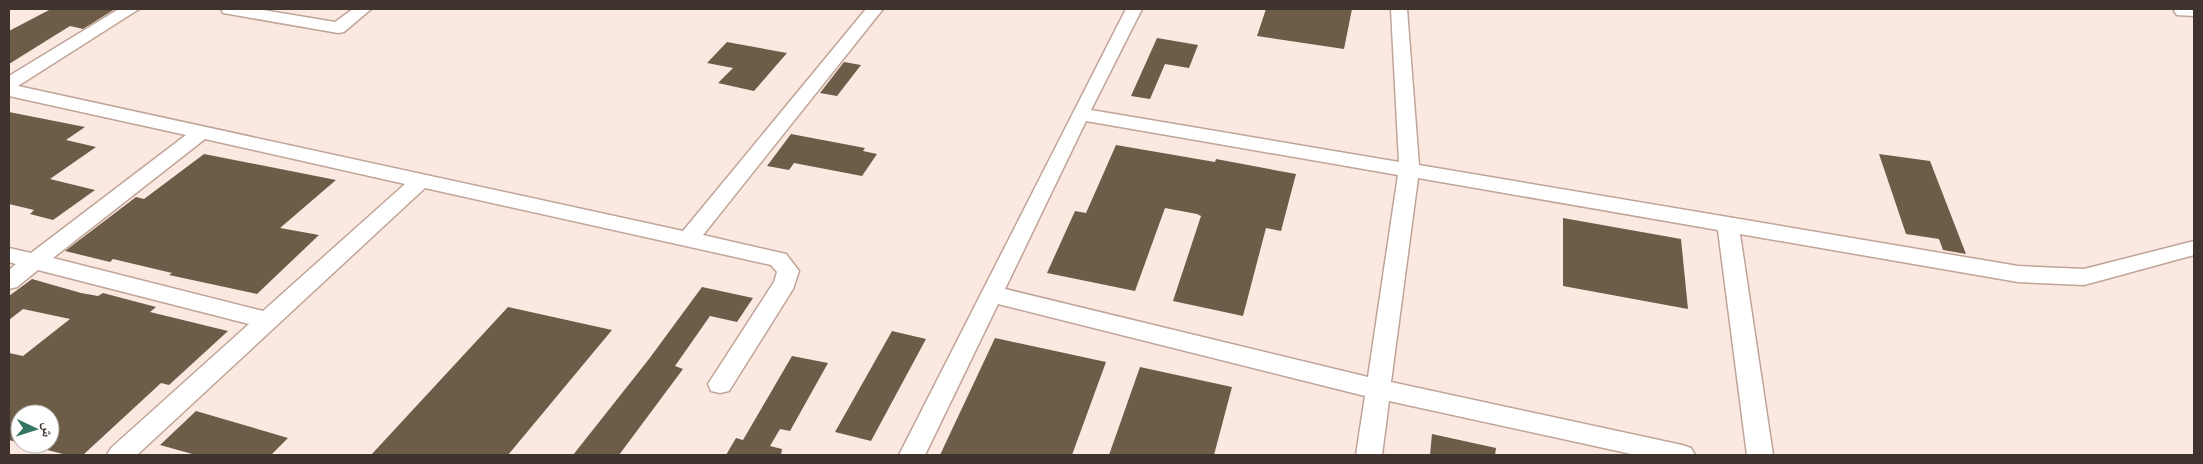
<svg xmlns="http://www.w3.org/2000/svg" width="2203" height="464" font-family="Bitter,'Noto Naskh Arabic',serif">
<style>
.building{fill:#6d5c48}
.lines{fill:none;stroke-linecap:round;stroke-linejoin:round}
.minor-casing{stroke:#c0a497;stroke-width:3}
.minor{fill:#fff;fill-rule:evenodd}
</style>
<rect width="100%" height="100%" fill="#fbe9e1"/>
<g class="building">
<path d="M 51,9 L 115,9 L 83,29 L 70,26 L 9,64 L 9,31 Z"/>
<path d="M 1266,9 L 1352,9 L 1344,49 L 1257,36 Z"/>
<path d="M 1157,38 L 1198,45 L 1189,68 L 1165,64 L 1150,99 L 1131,96 Z"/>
<path d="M 727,42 L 787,53 L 754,91 L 718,83 L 733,68 L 707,63 Z"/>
<path d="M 844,62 L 861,65 L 837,96 L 820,93 Z"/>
<path d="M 9,112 L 85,127 L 66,140 L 96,147 L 50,179 L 95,190 L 53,220 L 30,214 L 34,210 L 9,204 Z"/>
<path d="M 791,134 L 865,148 L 863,151 L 877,154 L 862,176 L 794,163 L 789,170 L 767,166 Z"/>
<path d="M 1116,145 L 1215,162 L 1216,159 L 1296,174 L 1281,231 L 1266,228 L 1243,316 L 1173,301 L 1201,216 L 1197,214 L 1165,208 L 1135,291 L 1047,273 L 1075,211 L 1086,213 Z"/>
<path d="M 204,154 L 336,180 L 280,228 L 319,235 L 257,294 L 169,275 L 172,273 L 113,259 L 110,262 L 65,251 L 136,197 L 144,199 Z"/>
<path d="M 1879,154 L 1930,161 L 1966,254 L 1943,250 L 1939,239 L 1906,234 Z"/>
<path d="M 1563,218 L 1681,239 L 1688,309 L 1563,286 Z"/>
<path d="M 32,279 L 81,293 L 98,296 L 103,293 L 156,307 L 150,312 L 228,331 L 169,385 L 161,383 L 83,455 L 67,455 L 24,444 L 50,444 L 50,414 L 20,414 L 20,443 L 9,440 L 9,353 L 23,356 L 70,319 L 23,309 L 9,320 L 9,296 Z"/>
<path d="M 702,287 L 753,298 L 737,322 L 710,316 L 675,366 L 683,369 L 619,455 L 573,455 L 649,359 Z"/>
<path d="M 508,307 L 612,330 L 508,455 L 371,455 Z"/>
<path d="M 892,331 L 926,339 L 871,441 L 835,432 Z"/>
<path d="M 995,338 L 1106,362 L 1072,455 L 940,455 Z"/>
<path d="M 792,356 L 828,363 L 790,431 L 780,429 L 770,446 L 782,449 L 781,455 L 726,455 L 736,438 L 743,440 Z"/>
<path d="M 1140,367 L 1232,387 L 1214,455 L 1109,455 Z"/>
<path d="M 196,411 L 288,438 L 271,455 L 196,455 L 160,445 Z"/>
<path d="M 1432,434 L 1496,448 L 1495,455 L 1430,455 Z"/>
</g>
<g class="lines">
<defs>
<g id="minor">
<path d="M 119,9 L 139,9 L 18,86 L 683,231 L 866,9 L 883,9 L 703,235 L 786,254 L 799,271 L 793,289 L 729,391 L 720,393 L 711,391 L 708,384 L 774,282 L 777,272 L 771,265 L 425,188 L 137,455 L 107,455 L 111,448 L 249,324 L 38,270 L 17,287 L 9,289 L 9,270 L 16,264 L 9,262 L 9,248 L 31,253 L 186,135 L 9,96 L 9,76 ZM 205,139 L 405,184 L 263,311 L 53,258 Z"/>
<path d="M 221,9 L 257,9 L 335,22 L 353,9 L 371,9 L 344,32 L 338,33 L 229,14 L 223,13 Z"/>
<path d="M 1126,9 L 1142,9 L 1091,110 L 1399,162 L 1391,9 L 1407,9 L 1419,165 L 2018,266 L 2084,269 L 2194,241 L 2194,255 L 2084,285 L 2018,282 L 1740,234 L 1773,455 L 1747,455 L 1718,230 L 1418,178 L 1391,382 L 1682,445 L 1691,448 L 1695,455 L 1636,455 L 1389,401 L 1382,455 L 1356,455 L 1365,396 L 998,304 L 925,455 L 899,455 ZM 1086,121 L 1398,175 L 1368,377 L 1005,289 Z"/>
<path d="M 2176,9 L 2194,9 L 2194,16 L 2177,15 L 2174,11 Z"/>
</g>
</defs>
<use href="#minor" class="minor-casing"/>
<use href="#minor" class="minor"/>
</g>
<rect width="2203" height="464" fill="none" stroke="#3f332e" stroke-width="20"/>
<g transform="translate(35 429) rotate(94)"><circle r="24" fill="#ffffff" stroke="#b2adab"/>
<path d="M0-4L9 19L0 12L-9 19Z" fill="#337565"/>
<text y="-8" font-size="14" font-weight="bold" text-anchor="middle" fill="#3f332e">ش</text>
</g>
</svg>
